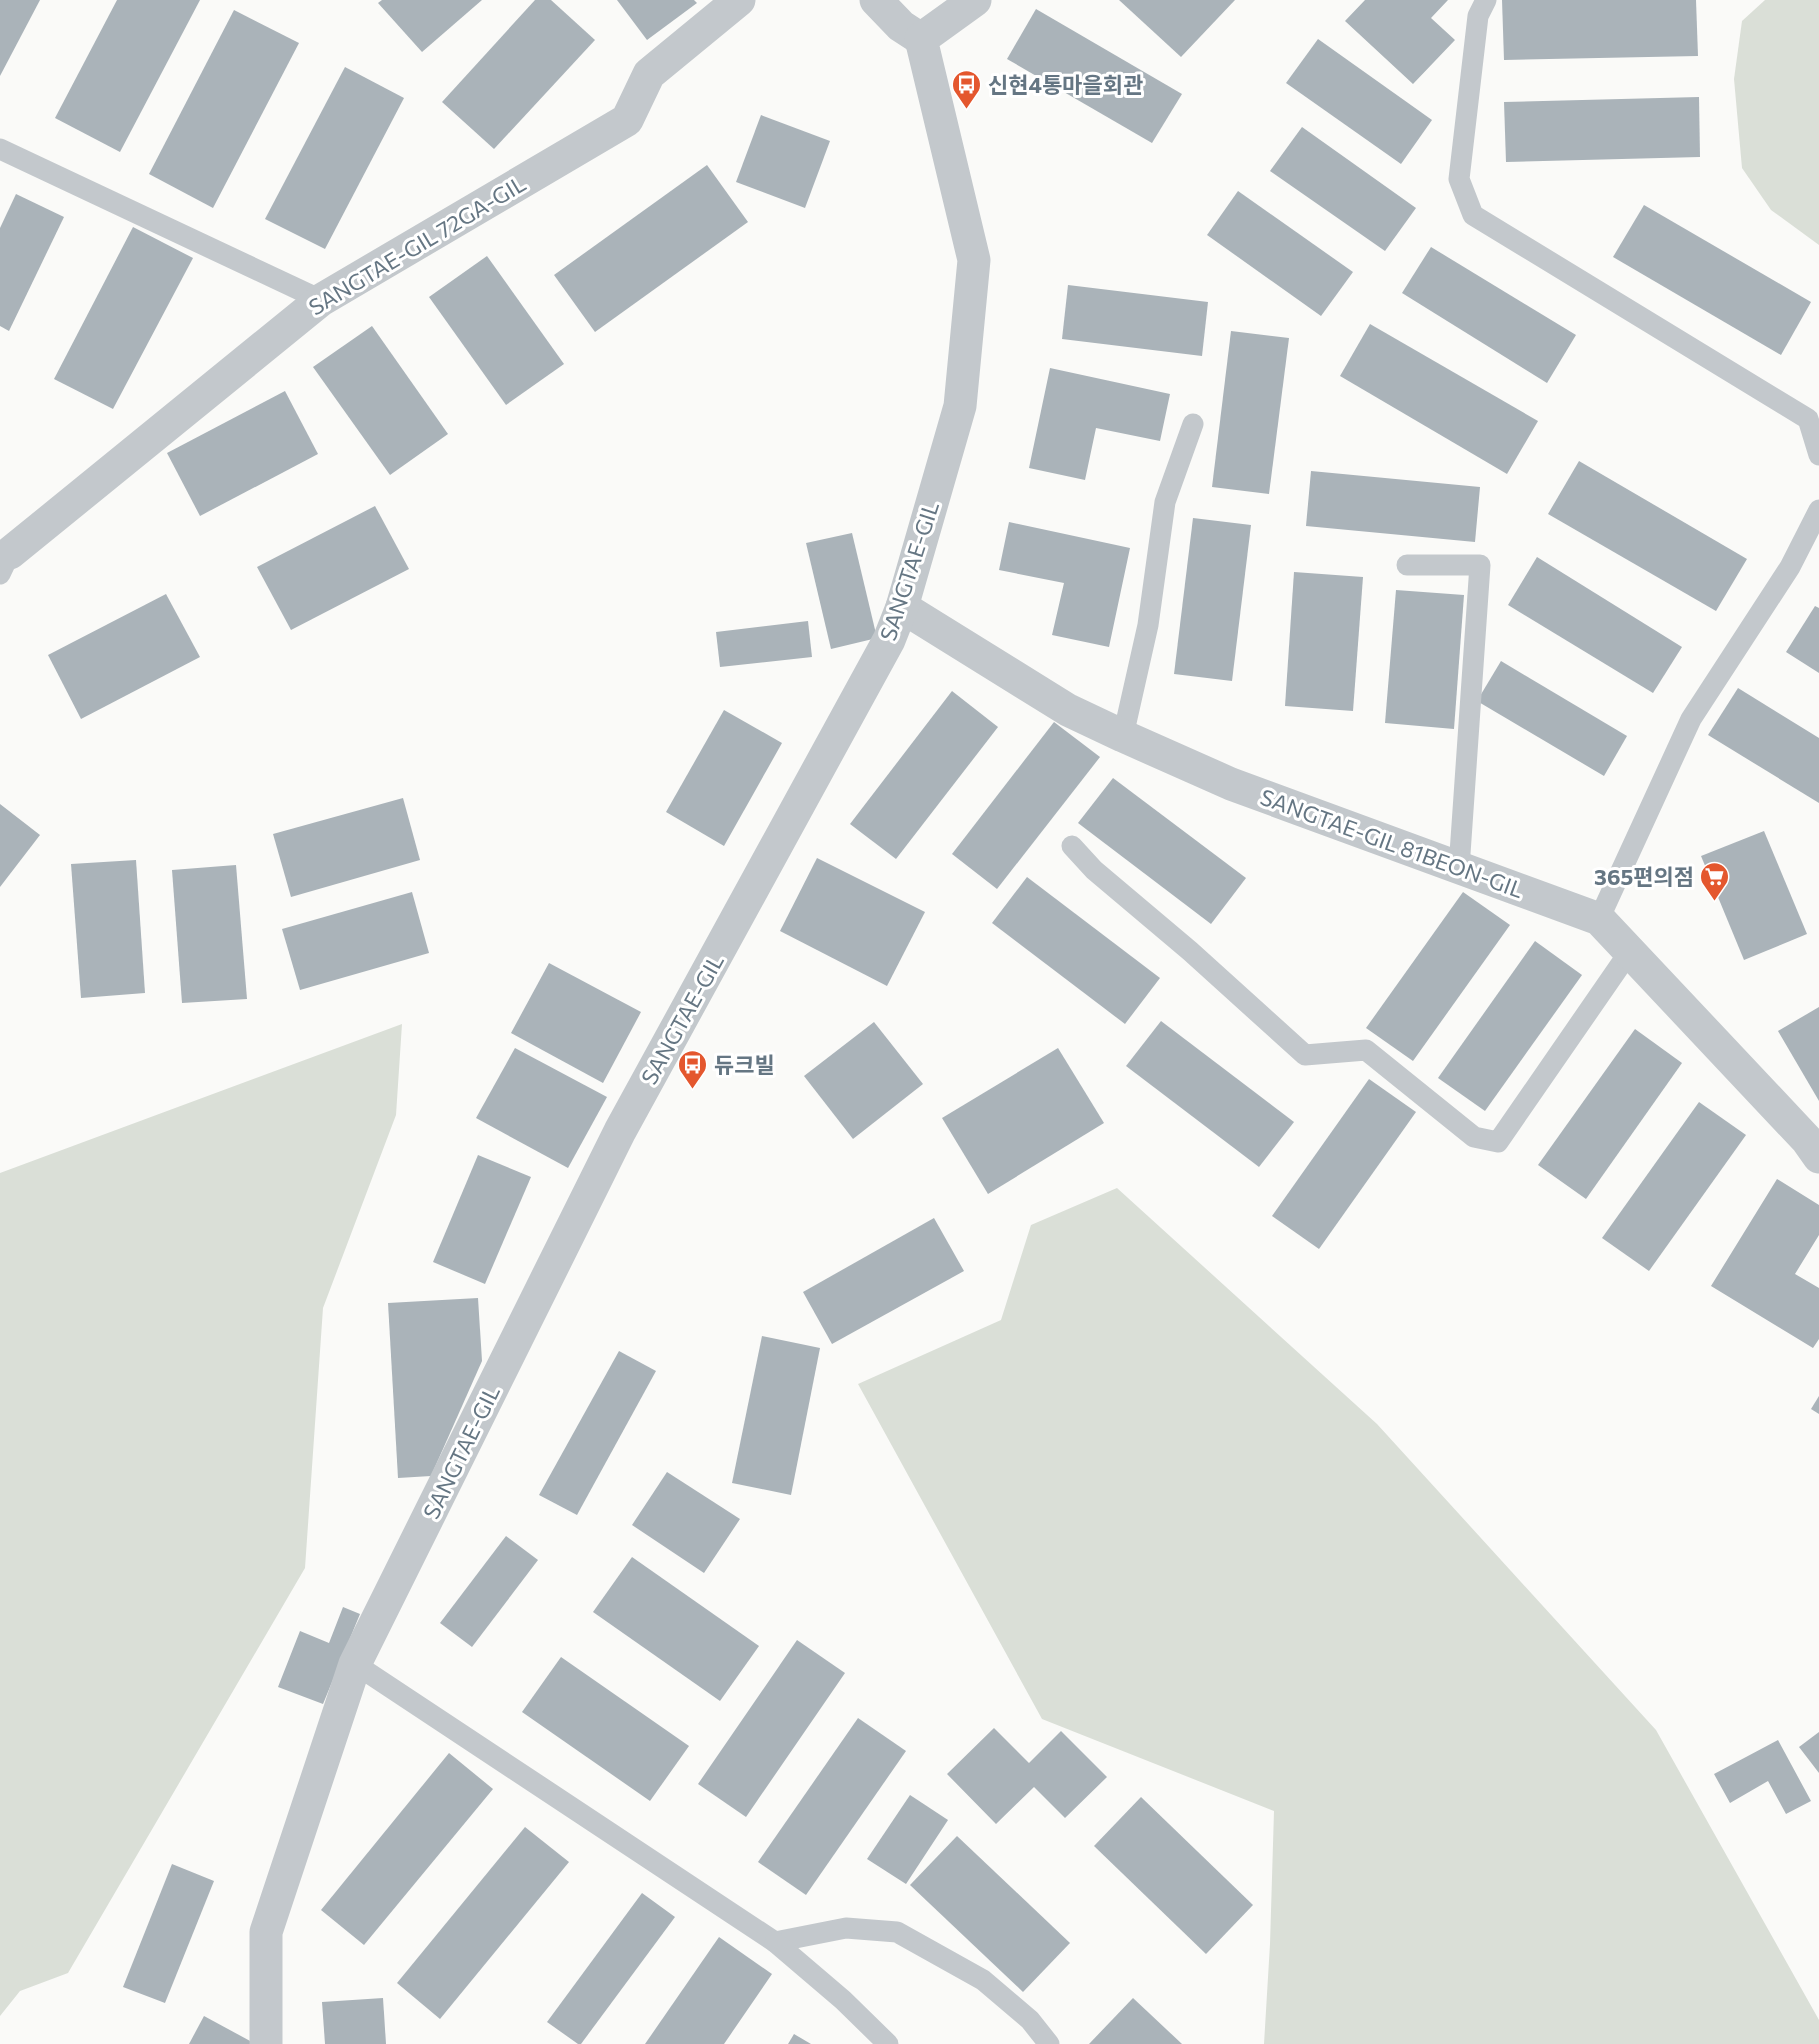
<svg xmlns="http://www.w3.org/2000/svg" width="1819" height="2044" font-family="Commissioner,'Noto Sans KR',sans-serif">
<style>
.green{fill:#dadfd7}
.building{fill:#aab3b9}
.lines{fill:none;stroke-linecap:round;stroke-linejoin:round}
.lane{stroke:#c3c8cc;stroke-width:21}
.street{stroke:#c3c8cc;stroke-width:33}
.labels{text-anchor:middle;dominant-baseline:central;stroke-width:6;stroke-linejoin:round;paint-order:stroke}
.poi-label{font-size:22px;font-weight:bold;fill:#657683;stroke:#fff;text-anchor:start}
.street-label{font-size:22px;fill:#657683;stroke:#fff}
</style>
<rect width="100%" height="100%" fill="#fafaf8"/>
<g class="green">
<path d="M 1765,0 L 1819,0 L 1819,245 L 1771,210 L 1742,168 L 1734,79 L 1742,21 Z"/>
<path d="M 402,1024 L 396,1115 L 323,1308 L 305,1568 L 68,1973 L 20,1991 L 0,2016 L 0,1173 Z"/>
<path d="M 1117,1188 L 1377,1424 L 1656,1730 L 1819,2020 L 1819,2044 L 1264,2044 L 1270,1944 L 1274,1811 L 1042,1719 L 858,1384 L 1001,1320 L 1031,1225 Z"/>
</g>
<g class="building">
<path d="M 0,0 L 40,0 L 0,76 Z"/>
<path d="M 117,0 L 200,0 L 120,152 L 55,118 Z"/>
<path d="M 382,0 L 482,0 L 422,52 L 378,3 Z"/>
<path d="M 535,0 L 551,0 L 595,40 L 494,149 L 442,102 Z"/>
<path d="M 617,0 L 694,0 L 697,3 L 647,40 Z"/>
<path d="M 1119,0 L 1235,0 L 1181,57 Z"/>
<path d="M 1365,0 L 1448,0 L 1431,18 L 1455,40 L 1413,84 L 1345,21 Z"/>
<path d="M 1502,0 L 1696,0 L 1698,56 L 1504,60 Z"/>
<path d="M 1036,9 L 1182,94 L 1152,143 L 1007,59 Z"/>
<path d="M 234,10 L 299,43 L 213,208 L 149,174 Z"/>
<path d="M 1318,39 L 1432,120 L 1401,164 L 1286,83 Z"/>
<path d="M 345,67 L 404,98 L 325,249 L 265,219 Z"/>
<path d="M 1699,97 L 1700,157 L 1506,162 L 1504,102 Z"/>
<path d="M 761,115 L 830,141 L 805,208 L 736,182 Z"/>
<path d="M 1302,127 L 1416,208 L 1385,251 L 1270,171 Z"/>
<path d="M 707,165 L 748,222 L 595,332 L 554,275 Z"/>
<path d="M 1238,191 L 1353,272 L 1321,316 L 1207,235 Z"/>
<path d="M 16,194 L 64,217 L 9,331 L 0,326 L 0,228 Z"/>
<path d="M 1644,205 L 1811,302 L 1781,355 L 1613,257 Z"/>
<path d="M 133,227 L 193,258 L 113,409 L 54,379 Z"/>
<path d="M 1431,247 L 1576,335 L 1547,383 L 1402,293 Z"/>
<path d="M 487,256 L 564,364 L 506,405 L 429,297 Z"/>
<path d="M 1068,285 L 1208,302 L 1202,356 L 1062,339 Z"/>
<path d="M 1370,324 L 1538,421 L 1507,474 L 1340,376 Z"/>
<path d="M 372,326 L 448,434 L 390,475 L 313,367 Z"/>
<path d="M 1231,331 L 1289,338 L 1269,494 L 1212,487 Z"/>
<path d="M 1050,368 L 1170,394 L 1160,441 L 1096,428 L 1085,480 L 1029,468 Z"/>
<path d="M 285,391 L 318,454 L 200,516 L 167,453 Z"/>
<path d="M 1579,461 L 1747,559 L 1716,611 L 1548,514 Z"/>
<path d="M 1311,471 L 1480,487 L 1475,542 L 1306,526 Z"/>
<path d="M 375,506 L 409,569 L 291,630 L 257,567 Z"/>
<path d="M 1193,518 L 1251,525 L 1232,681 L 1174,674 Z"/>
<path d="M 1009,522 L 1130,548 L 1109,647 L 1052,635 L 1064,583 L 999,570 Z"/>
<path d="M 852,533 L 877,638 L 831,649 L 806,543 Z"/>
<path d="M 1537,557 L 1682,647 L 1653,693 L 1508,605 Z"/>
<path d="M 1294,572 L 1363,577 L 1353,711 L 1285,706 Z"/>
<path d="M 1396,590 L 1464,595 L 1454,729 L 1385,723 Z"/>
<path d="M 166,594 L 200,657 L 81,719 L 48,655 Z"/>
<path d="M 1815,606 L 1819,608 L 1819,673 L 1786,652 Z"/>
<path d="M 808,621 L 812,657 L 720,667 L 716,632 Z"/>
<path d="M 1501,661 L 1627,736 L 1604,776 L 1477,701 Z"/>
<path d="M 1738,688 L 1819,738 L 1819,803 L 1708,735 Z"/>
<path d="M 952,691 L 998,727 L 896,859 L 850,824 Z"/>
<path d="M 724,710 L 782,743 L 724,846 L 666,812 Z"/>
<path d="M 1054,722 L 1100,757 L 997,889 L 952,854 Z"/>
<path d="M 1113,778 L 1246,878 L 1211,924 L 1078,823 Z"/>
<path d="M 403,798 L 420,860 L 291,897 L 273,834 Z"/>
<path d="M 0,804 L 40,835 L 0,887 Z"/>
<path d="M 1764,831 L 1807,934 L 1744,960 L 1701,856 Z"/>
<path d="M 817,858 L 925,912 L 887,986 L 780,931 Z"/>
<path d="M 136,860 L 145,993 L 81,998 L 71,864 Z"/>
<path d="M 236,865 L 247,999 L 182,1003 L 172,870 Z"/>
<path d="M 1027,877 L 1160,978 L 1125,1024 L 992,923 Z"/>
<path d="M 412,892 L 429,953 L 300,990 L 282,929 Z"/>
<path d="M 1463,892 L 1510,925 L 1413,1061 L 1366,1028 Z"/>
<path d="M 1535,941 L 1582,975 L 1485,1111 L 1438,1078 Z"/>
<path d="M 549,963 L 641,1012 L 603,1083 L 511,1033 Z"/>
<path d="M 1819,1007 L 1819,1101 L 1778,1031 Z"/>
<path d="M 1161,1021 L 1294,1122 L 1259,1167 L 1126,1066 Z"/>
<path d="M 874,1022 L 923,1084 L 853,1139 L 804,1076 Z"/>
<path d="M 1635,1029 L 1682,1063 L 1586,1199 L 1538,1165 Z"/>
<path d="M 515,1048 L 607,1097 L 568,1168 L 476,1118 Z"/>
<path d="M 1058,1048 L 1104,1123 L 988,1194 L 942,1118 Z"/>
<path d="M 1369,1079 L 1416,1112 L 1319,1249 L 1272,1216 Z"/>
<path d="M 1699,1102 L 1746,1135 L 1649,1271 L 1602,1238 Z"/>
<path d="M 478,1155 L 531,1177 L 485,1284 L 433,1262 Z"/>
<path d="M 1777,1179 L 1819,1205 L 1819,1235 L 1795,1274 L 1819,1288 L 1819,1339 L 1813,1348 L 1711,1286 Z"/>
<path d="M 934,1218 L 964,1271 L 832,1344 L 803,1292 Z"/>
<path d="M 478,1298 L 482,1361 L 431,1476 L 398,1478 L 388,1303 Z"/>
<path d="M 762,1336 L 820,1348 L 791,1495 L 732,1483 Z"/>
<path d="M 619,1351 L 656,1371 L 577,1515 L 539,1495 Z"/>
<path d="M 1819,1396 L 1819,1414 L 1811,1409 Z"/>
<path d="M 667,1472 L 740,1519 L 704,1573 L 632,1525 Z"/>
<path d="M 506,1536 L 538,1560 L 472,1647 L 440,1623 Z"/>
<path d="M 632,1557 L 759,1646 L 720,1701 L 593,1612 Z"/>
<path d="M 343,1607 L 360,1614 L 323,1704 L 278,1687 L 300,1631 L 329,1643 Z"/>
<path d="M 797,1640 L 845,1673 L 746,1817 L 698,1784 Z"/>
<path d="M 561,1657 L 689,1746 L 650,1801 L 522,1712 Z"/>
<path d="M 858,1718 L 906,1751 L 806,1895 L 758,1862 Z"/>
<path d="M 994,1728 L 1029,1763 L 1061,1731 L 1107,1777 L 1065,1818 L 1034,1787 L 996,1824 L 947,1774 Z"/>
<path d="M 1819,1732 L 1819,1773 L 1799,1747 Z"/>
<path d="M 1778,1740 L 1811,1801 L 1786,1814 L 1768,1781 L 1730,1803 L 1714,1774 Z"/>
<path d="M 449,1753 L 493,1789 L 364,1945 L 321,1910 Z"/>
<path d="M 910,1795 L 948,1820 L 906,1884 L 867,1859 Z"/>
<path d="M 1141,1797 L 1253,1905 L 1206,1954 L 1094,1846 Z"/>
<path d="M 525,1827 L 569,1862 L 440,2019 L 397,1983 Z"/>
<path d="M 957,1836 L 1070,1943 L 1023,1992 L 910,1885 Z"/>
<path d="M 172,1864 L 214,1881 L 165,2003 L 123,1987 Z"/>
<path d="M 642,1893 L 675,1917 L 581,2044 L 578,2044 L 547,2022 Z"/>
<path d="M 719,1937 L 772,1974 L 724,2044 L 645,2044 Z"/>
<path d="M 383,1998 L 386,2044 L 325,2044 L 322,2002 Z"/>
<path d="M 1133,1998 L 1182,2044 L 1089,2044 Z"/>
<path d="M 204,2016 L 252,2042 L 251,2044 L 189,2044 Z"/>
<path d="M 794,2034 L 811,2044 L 788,2044 Z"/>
</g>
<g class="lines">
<g class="lane">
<path d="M 1486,0 L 1478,16 L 1459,179 L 1473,215 L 1808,419 L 1819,455"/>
<path d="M 0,149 L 321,300"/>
<path d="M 0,553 L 10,553 L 0,574"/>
<path d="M 1407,565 L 1480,565 L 1459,868"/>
<path d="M 1123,736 L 1148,625 L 1165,502 L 1193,424"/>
<path d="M 1072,846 L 1094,870 L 1190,951 L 1305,1055 L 1366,1050 L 1474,1137 L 1498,1142 L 1630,951"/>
<path d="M 1599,919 L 1691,719 L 1790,567 L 1819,510"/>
<path d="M 355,1664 L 775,1942 L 846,1928 L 897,1932 L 983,1980 L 1030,2020 L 1049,2044"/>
<path d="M 775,1942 L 843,2000 L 888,2044"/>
</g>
<g class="street">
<path d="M 876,0 L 901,26 L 921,39"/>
<path d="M 10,553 L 321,300 L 627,120 L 649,74 L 739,0"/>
<path d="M 902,607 L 1068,710 L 1123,736 L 1231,784 L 1599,919 L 1807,1140 L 1819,1157"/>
<path d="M 266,2044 L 266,1932 L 355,1664 L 620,1131 L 889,640 L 902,607 L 960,406 L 974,260 L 921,39 L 975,0"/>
</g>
</g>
<defs>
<symbol id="bus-pin" viewBox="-11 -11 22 30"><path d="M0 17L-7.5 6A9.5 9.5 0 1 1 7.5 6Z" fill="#e4572e" stroke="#fff"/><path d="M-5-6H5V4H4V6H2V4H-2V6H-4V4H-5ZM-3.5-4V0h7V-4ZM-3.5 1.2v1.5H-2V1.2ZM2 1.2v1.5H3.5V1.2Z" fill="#fff"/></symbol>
<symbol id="supermarket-pin" viewBox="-11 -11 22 30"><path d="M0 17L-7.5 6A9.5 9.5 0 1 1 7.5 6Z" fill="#e4572e" stroke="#fff"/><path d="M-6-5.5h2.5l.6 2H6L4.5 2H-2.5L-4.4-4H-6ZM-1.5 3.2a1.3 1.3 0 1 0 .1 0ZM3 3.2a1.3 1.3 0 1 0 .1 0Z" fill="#fff"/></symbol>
</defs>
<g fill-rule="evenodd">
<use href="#bus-pin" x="950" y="68" width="33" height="45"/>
<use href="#supermarket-pin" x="1698" y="860" width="33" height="45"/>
<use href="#bus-pin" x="676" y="1048" width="33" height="45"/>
</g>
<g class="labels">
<g class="poi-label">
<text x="988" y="84">신현4통마을회관</text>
<text x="1694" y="876" text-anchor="end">365편의점</text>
<text x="714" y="1064">듀크빌</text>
</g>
<g class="street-label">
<text transform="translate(417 245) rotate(-31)">SANGTAE-GIL 72GA-GIL</text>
<text transform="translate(909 571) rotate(-72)">SANGTAE-GIL</text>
<text transform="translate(1392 843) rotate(20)">SANGTAE-GIL 81BEON-GIL</text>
<text transform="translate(682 1019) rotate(-61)">SANGTAE-GIL</text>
<text transform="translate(461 1452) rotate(-64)">SANGTAE-GIL</text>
</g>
</g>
</svg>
